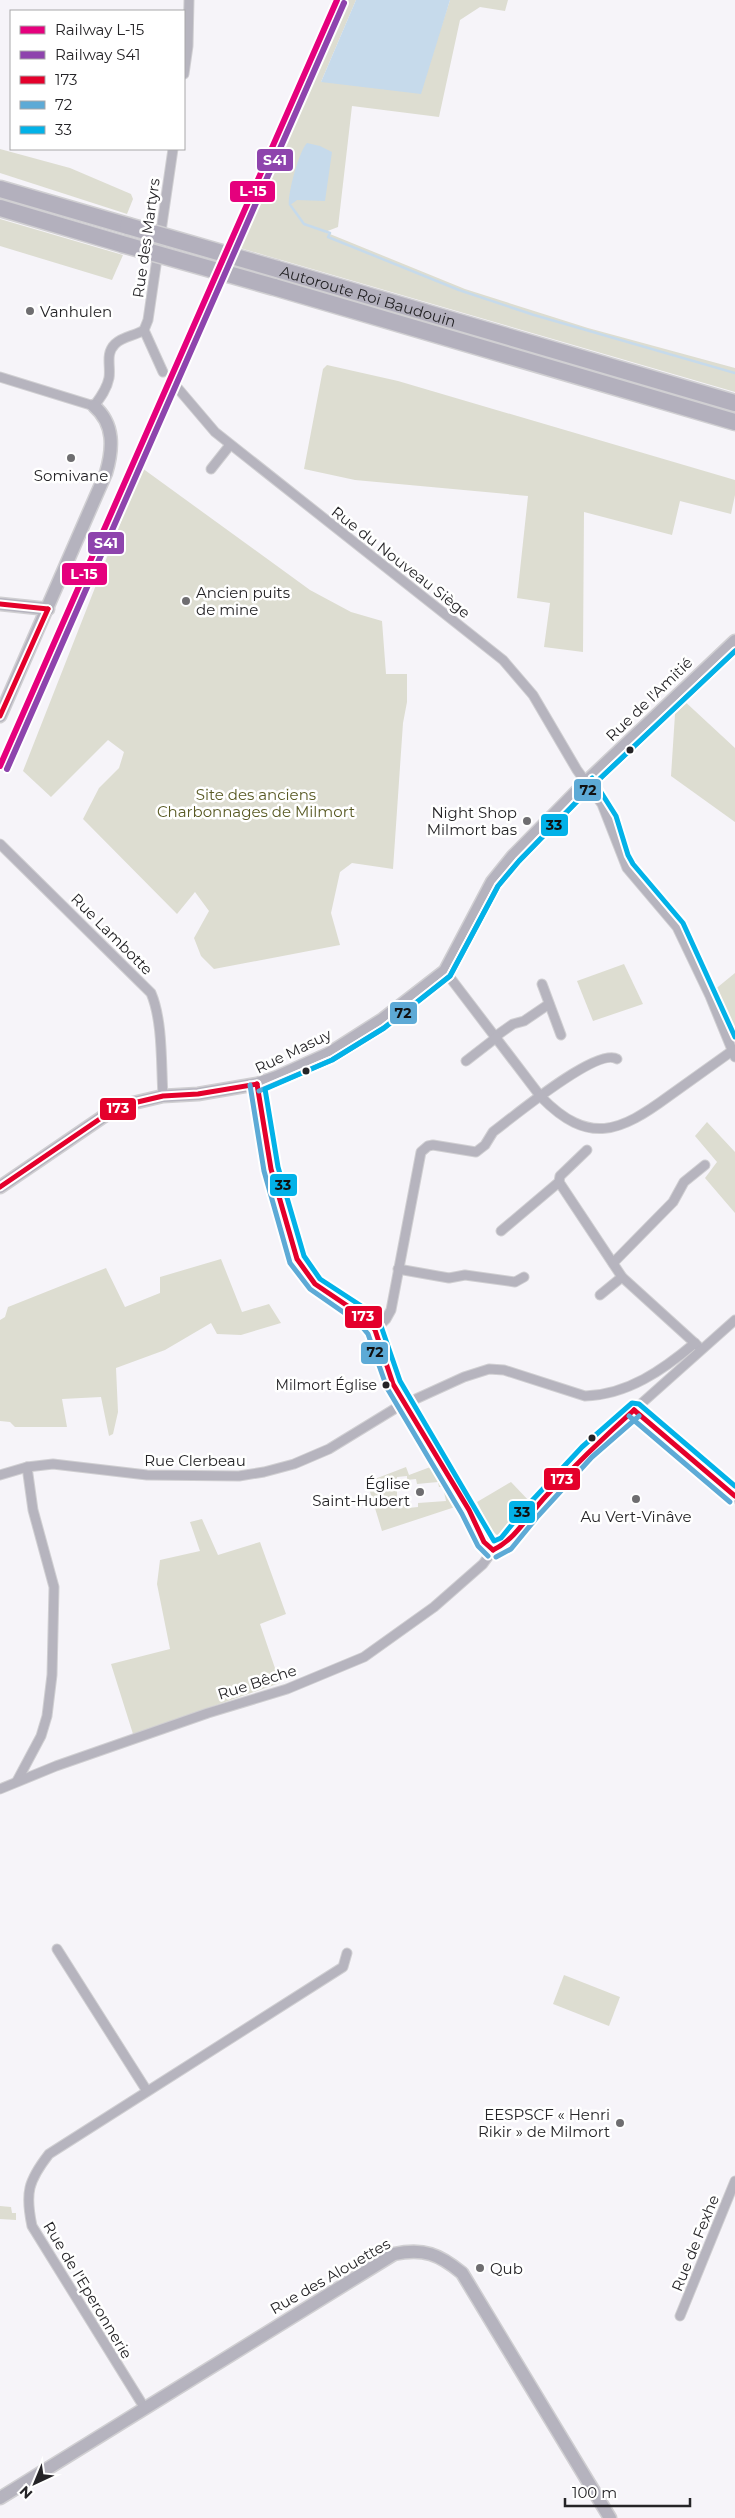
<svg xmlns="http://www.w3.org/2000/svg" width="735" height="2518" font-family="Montserrat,sans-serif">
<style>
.green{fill:#ddddd1;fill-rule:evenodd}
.water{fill:#c6daeb}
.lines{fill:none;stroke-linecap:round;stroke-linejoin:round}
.stream{stroke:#c6daeb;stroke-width:2.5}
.street-casing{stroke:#d0cfd2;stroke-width:11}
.secondary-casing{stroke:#d0cfd2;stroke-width:15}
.highway-casing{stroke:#d0cfd2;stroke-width:19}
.street{stroke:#b6b4be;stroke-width:9}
.secondary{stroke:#b5b3be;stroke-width:12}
.highway{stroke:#b3b0bd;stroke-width:16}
.highway-bridge-casing{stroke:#d0cfd2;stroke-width:19;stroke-linecap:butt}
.highway-bridge{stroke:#b3b0bd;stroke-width:16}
.bus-1-casing{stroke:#fff;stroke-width:9}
.bus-2-casing{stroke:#fff;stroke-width:9}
.bus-3-casing{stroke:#fff;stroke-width:9}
.bus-1{stroke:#e4002b;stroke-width:5}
.bus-2{stroke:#5daad6;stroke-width:5}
.bus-3{stroke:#02b2e8;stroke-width:5}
.rail-1-casing{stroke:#fff;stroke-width:10}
.rail-2-casing{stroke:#fff;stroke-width:10}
.rail-1{stroke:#e5007d;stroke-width:6}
.rail-2{stroke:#8e44ad;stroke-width:6}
.poi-dot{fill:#6e6d70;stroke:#fff;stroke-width:2}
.bus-dot{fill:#252427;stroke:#fff;stroke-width:2}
.labels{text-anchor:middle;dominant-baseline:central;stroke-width:5;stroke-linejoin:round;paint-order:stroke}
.bus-label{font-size:14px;fill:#252427;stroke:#fff;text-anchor:end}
.street-label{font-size:15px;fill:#252427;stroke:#fff}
.poi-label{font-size:15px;fill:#252427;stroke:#fff;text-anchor:start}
.park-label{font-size:15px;fill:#585923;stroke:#fff}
.line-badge{stroke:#fff;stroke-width:2}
.badge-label{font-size:14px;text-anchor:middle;font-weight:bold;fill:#fff}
.pale-badge-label{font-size:14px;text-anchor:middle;font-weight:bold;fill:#111}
</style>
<rect width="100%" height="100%" fill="#f6f4f9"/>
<g class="green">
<path d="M 342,0 L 356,0 L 321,82 L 441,27 L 450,0 L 508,0 L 505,11 L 480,7 L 460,20 L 439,117 L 352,106 L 338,227 L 325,232 L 465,289 L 588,328 L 735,368 L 735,392 L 233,246 Z"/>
<path d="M 0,149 L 70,168 L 131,194 L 133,199 L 127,214 L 0,173 Z"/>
<path d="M 0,219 L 123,255 L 112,280 L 0,246 Z"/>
<path d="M 327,365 L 398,381 L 735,480 L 735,495 L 731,514 L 680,501 L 672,535 L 584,512 L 583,652 L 544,647 L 550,603 L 517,598 L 528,496 L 355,480 L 304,469 L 323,369 Z"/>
<path d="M 142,468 L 310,590 L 351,612 L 382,621 L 386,674 L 407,674 L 407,702 L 403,723 L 393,869 L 352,863 L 340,872 L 331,913 L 340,945 L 214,969 L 201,956 L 194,938 L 209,911 L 195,892 L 177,914 L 83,819 L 99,788 L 119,768 L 124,752 L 108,740 L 51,797 L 23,771 Z"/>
<path d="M 681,698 L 735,748 L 735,822 L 671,776 L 675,714 L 670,709 Z"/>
<path d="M 624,964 L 643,1004 L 593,1021 L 577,981 Z"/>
<path d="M 735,973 L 735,1041 L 713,991 Z"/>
<path d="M 707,1122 L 735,1152 L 735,1213 L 705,1178 L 717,1162 L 695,1136 Z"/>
<path d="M 221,1259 L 242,1312 L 269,1304 L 281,1323 L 241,1335 L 217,1334 L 211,1323 L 165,1350 L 116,1368 L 118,1412 L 113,1434 L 109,1436 L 101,1397 L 62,1399 L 67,1427 L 15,1427 L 10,1422 L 0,1421 L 0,1320 L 5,1317 L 8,1307 L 106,1268 L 125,1307 L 160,1293 L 160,1277 Z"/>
<path d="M 433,1466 L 455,1507 L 382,1531 L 367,1482 L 406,1467 L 409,1475 ZM 407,1476 L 407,1480 L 416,1479 L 417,1484 L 438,1482 L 439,1487 L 443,1487 L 446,1501 L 418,1503 L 418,1507 L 408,1508 L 408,1504 L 402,1505 L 401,1500 L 397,1500 L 397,1477 Z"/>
<path d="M 511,1482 L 531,1503 L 505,1531 L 497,1535 L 491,1530 L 477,1502 Z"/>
<path d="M 202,1519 L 218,1555 L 260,1542 L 286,1614 L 260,1624 L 280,1683 L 133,1734 L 111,1664 L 170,1649 L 157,1584 L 160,1560 L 200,1551 L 190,1522 Z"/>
<path d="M 564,1975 L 620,1997 L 609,2026 L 553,2004 Z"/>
<path d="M 0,2206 L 11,2207 L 12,2213 L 16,2213 L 16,2220 L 0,2219 Z"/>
</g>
<g class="water">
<path d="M 356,0 L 450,0 L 421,94 L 321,82 Z"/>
<path d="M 307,143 L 320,146 L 332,152 L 325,201 L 297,200 L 289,206 C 287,195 299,151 307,143 Z"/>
</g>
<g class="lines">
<path class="stream" d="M 291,206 L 304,224 L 330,233 L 328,237 L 459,290 L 534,315 L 735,373"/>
<defs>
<g id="street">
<path d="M 184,74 L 188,46 L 189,0"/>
<path d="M 144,330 L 163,372"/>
<path d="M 0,377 L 94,406 C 100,398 107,389 109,378 C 111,366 105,354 115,344 C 123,336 135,336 144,330 L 148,320 L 173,149"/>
<path d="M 175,385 L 215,432 L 503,660 L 533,695 L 577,770 L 602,804 L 627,868 L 677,927 L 710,996 L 735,1057"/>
<path d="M 211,469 L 230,445"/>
<path d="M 0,844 L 151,993 C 163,1021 161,1065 163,1096"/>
<path d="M 445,971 L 541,1097 C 589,1146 620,1132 669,1096 C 690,1081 711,1066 732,1051"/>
<path d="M 542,984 L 561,1035"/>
<path d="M 496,1036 L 513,1024 L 524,1021 L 549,1004"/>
<path d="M 466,1061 L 497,1037"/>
<path d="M 257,1084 L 271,1169 L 297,1259 L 315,1284 L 364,1317 L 375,1330 L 393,1384 L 469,1510 L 484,1542 L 493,1550"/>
<path d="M 559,1182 L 622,1277 L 698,1346"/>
<path d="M 501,1231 L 559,1182 L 560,1176 L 587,1150"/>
<path d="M 613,1263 L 673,1202 L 684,1182 L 705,1165"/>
<path d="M 398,1269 L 449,1278 L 465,1275 L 515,1282 L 524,1277"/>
<path d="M 600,1295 L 622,1277"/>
<path d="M 375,1330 L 386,1319 L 391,1310 L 421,1152 L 428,1146 L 433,1145 L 476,1152 L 485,1145 L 493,1132 C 513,1117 597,1047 617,1059"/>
<path d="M 0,1475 L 27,1467 L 53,1464 L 147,1475 L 239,1476 L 264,1472 L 294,1464 L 329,1449 L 396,1408 L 464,1377 L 489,1369 L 504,1370 L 585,1396 C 627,1395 663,1370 695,1343"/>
<path d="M 17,1781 L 41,1736 L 47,1716 L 52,1675 L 54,1587 L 33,1510 L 27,1467"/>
<path d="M 0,1789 L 56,1766 L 208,1713 L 287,1689 L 364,1657 L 434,1607 L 483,1564 L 493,1550 L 506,1544 L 532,1511 L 587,1452 L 735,1320"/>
<path d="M 57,1949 L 147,2091"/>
<path d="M 680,2316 L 735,2181"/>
<path d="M 144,2407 L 32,2226 C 25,2193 28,2181 49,2154 L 343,1967 L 347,1953"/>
</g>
<g id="secondary">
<path d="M 0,604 L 48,609"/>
<path d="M 0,716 L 106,473 C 113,449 115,424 94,406"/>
<path d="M 0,1187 L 110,1112 L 129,1104 L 163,1096 L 198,1094 L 257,1084 L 277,1077 L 328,1054 L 383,1019 L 445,971 L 492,882 L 513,856 L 586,782 L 735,641"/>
<path d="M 634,1410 L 735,1496"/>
<path d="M 0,2498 L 394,2254 C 424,2248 439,2254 462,2273 L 610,2518"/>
</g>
<g id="highway">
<path d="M 0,189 L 128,226"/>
<path d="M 0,208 L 122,244"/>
<path id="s1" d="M 277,269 L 735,403"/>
<path d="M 274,287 L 735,422"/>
</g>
</defs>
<use href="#street" class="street-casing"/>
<use href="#secondary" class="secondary-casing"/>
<use href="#highway" class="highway-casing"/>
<use href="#street" class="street"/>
<use href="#secondary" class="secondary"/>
<use href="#highway" class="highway"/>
<defs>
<g id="highway-bridge">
<path d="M 128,226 L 277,269"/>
<path d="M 122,244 L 274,287"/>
</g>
</defs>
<use href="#highway-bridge" class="highway-bridge-casing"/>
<use href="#highway-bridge" class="highway-bridge"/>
<defs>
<g id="bus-1">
<path d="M 0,604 L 48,609"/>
<path d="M 0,716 L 48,609"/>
<path d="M 257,1084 L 271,1169 L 297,1259 L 315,1284 L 364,1317 L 375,1330 L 393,1384 L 469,1510 L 484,1542 L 493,1550"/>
<path d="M 0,1187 L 110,1112 L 129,1104 L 163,1096 L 198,1094 L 257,1084"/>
<path d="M 634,1410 L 735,1496"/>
<path d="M 493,1550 C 515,1540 529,1514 546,1496 C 574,1466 603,1438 634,1410"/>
</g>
<g id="bus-2">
<path d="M 250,1085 L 264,1171 L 290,1263 L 310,1289 L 359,1323 L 368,1334 L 387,1388 L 462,1514 L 478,1546 L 488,1556"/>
<path d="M 259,1091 L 332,1060 L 384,1028 L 450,976 L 498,886 L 519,861 L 591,787 L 735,651"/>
<path d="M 629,1416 L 730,1502"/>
<path d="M 496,1557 L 511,1549 L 538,1516 L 592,1457 L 639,1416"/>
</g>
<g id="bus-3">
<path d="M 735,651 L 591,787 L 519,861 L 498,886 L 450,976 L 384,1028 L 332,1060 L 265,1089 L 278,1167 L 304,1256 L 320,1279 L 369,1311 L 381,1326 L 400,1381 L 494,1541 L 501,1538 L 527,1506 L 582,1447 L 632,1403 L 639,1404 L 735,1486"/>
<path d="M 592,778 L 616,816 L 628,855 L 633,864 L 683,923 L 735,1037"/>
</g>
</defs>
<use href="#bus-1" class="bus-1-casing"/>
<use href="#bus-2" class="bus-2-casing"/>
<use href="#bus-3" class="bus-3-casing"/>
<use href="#bus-1" class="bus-1"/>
<use href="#bus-2" class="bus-2"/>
<use href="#bus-3" class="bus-3"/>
<defs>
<path id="rail-1" d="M 0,766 L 337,0"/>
<path id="rail-2" d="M 7,769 L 344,3"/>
</defs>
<use href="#rail-1" class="rail-1-casing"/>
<use href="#rail-2" class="rail-2-casing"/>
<use href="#rail-1" class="rail-1"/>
<use href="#rail-2" class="rail-2"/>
</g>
<g class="poi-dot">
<circle cx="30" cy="311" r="5"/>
<circle cx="71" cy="458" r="5"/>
<circle cx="186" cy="601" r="5"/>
<circle cx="527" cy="821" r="5"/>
<circle cx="420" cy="1492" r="5"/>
<circle cx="636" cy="1499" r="5"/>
<circle cx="620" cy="2123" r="5"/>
<circle cx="480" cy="2268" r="5"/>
</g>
<g class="bus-dot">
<circle cx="630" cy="750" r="4.5"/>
<circle cx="306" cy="1071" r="4.5"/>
<circle cx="386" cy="1385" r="4.5"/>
<circle cx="592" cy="1438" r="4.5"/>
</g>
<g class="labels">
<g class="bus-label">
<text x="377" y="1385">Milmort Église</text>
</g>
<g class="street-label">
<text transform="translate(146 238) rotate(-82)">Rue des Martyrs</text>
<text stroke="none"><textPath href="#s1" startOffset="95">Autoroute Roi Baudouin</textPath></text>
<text transform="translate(401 562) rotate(38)">Rue du Nouveau Siège</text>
<text transform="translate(649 699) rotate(-44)">Rue de l'Amitié</text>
<text transform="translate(112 934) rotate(45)">Rue Lambotte</text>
<text transform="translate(293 1051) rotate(-26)">Rue Masuy</text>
<text x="195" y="1460">Rue Clerbeau</text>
<text transform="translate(257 1682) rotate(-18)">Rue Bêche</text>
<text transform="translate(695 2243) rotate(-68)">Rue de Fexhe</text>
<text transform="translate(330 2276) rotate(-30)">Rue des Alouettes</text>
<text transform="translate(88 2290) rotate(59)">Rue de l'Eperonnerie</text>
</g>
<g class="poi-label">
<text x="40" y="311">Vanhulen</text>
<text x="71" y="475" text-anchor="middle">Somivane</text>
<text x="196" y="592">Ancien puits<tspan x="196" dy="17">de mine</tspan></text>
<text x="517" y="812" text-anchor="end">Night Shop<tspan x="517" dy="17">Milmort bas</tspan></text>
<text x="410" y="1483" text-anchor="end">Église<tspan x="410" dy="17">Saint-Hubert</tspan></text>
<text x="636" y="1516" text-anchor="middle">Au Vert-Vinâve</text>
<text x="610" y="2114" text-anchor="end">EESPSCF « Henri<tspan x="610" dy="17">Rikir » de Milmort</tspan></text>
<text x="490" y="2268">Qub</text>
</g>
<g class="park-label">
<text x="256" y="794">Site des anciens<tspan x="256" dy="17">Charbonnages de Milmort</tspan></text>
</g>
</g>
<g class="line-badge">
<rect x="256" y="148" width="38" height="24" rx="5" fill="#8e44ad"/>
<rect x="229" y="180" width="47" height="23" rx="5" fill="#e5007d"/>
<rect x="87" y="531" width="38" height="24" rx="5" fill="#8e44ad"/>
<rect x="61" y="562" width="47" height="24" rx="5" fill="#e5007d"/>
<rect x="573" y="778" width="29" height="24" rx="5" fill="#5daad6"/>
<rect x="540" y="813" width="29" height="24" rx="5" fill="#02b2e8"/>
<rect x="389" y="1001" width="29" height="24" rx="5" fill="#5daad6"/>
<rect x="99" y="1097" width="38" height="24" rx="5" fill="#e4002b"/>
<rect x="269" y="1173" width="29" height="24" rx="5" fill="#02b2e8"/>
<rect x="344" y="1305" width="39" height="24" rx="5" fill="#e4002b"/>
<rect x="360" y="1341" width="29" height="24" rx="5" fill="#5daad6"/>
<rect x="543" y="1467" width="38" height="24" rx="5" fill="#e4002b"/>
<rect x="508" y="1500" width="28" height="24" rx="5" fill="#02b2e8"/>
</g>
<g class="badge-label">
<text x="275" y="165">S41</text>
<text x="253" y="196">L-15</text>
<text x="106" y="548">S41</text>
<text x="84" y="579">L-15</text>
<text x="118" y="1113">173</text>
<text x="363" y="1321">173</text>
<text x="562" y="1484">173</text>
</g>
<g class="pale-badge-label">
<text x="588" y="795">72</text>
<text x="554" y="830">33</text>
<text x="403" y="1018">72</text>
<text x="283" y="1190">33</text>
<text x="375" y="1357">72</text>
<text x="522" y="1517">33</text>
</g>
<rect x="10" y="10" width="175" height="140" fill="#ffffff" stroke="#a8a7a9"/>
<rect x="20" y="26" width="25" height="8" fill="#e5007d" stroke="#a8a7a9"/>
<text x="55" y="35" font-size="15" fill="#252427">Railway L-15</text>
<rect x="20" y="51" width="25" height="8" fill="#8e44ad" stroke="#a8a7a9"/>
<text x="55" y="60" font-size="15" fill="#252427">Railway S41</text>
<rect x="20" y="76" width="25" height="8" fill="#e4002b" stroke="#a8a7a9"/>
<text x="55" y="85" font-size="15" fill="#252427">173</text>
<rect x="20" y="101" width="25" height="8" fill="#5daad6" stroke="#a8a7a9"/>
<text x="55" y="110" font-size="15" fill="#252427">72</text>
<rect x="20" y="126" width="25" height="8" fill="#02b2e8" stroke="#a8a7a9"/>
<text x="55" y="135" font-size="15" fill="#252427">33</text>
<g transform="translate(35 2483) rotate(224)" stroke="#ffffff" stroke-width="4" paint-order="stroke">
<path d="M0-4L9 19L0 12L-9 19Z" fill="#252427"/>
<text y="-8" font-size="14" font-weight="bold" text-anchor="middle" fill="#252427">N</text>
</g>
<path d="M565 2498v8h125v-8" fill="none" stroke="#252427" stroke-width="2.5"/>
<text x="572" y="2498" font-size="15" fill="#252427" stroke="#ffffff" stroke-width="4" paint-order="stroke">100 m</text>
</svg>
